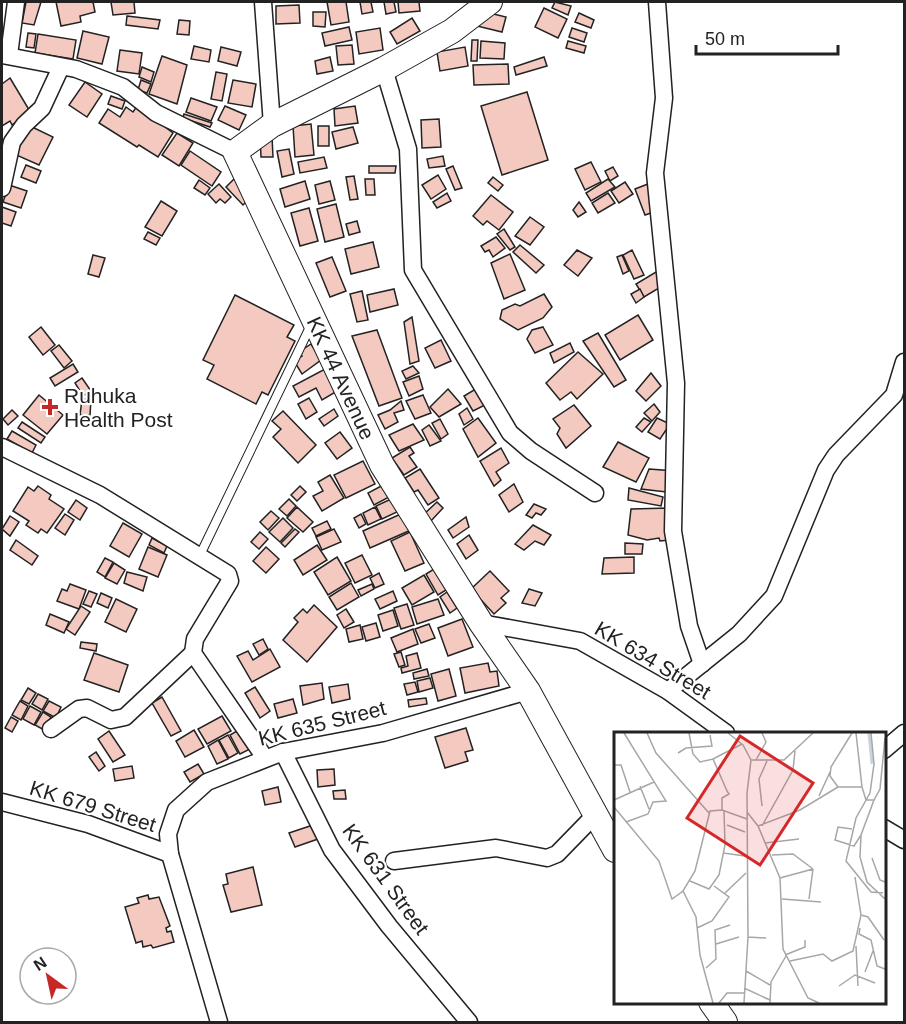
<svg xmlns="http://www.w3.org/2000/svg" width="906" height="1024" font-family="Arial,sans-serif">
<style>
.building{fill:#f3c9c0;stroke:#222;stroke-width:1.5}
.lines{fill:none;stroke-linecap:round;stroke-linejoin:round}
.lane-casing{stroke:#222;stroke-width:10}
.street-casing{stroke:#222;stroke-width:19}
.secondary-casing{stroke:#222;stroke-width:26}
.lane{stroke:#fff;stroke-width:8}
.street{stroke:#fff;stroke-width:16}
.secondary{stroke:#fff;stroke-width:24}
.poi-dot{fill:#c62828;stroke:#fff;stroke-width:2}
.labels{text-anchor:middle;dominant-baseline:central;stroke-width:4.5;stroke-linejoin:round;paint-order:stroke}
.street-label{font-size:21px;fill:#222;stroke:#fff}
.poi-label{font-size:21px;fill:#222;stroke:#fff;text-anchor:start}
.inset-river{fill:none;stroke:#c7d3dd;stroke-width:3}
.inset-road{fill:none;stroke:#a7a7a7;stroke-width:1.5}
.view{fill:#d62828;fill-opacity:0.15;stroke:#d62828;stroke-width:3}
.inset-edge{fill:none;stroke:#222;stroke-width:3}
</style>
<rect width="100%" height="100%" fill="#fff"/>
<g class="building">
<path d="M 26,2 L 41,2 L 34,25 L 22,23 Z"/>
<path d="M 56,2 L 93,2 L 95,12 L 80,16 L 81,22 L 61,26 Z"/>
<path d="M 111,2 L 134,2 L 135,13 L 113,15 Z"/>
<path d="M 327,2 L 346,2 L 349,22 L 331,25 Z"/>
<path d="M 360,2 L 371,2 L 373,12 L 362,14 Z"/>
<path d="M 384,2 L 394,2 L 396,12 L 386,14 Z"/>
<path d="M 398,2 L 419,2 L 420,11 L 399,13 Z"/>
<path d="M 555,2 L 571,6 L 568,15 L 552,8 Z"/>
<path d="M 299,5 L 300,23 L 276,24 L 276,6 Z"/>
<path d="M 544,8 L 567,19 L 558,38 L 535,27 Z"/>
<path d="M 481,11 L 506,17 L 502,32 L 477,26 Z"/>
<path d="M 313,12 L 326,12 L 325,27 L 313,26 Z"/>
<path d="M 579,13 L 594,20 L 591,28 L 575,22 Z"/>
<path d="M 127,16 L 160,20 L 158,29 L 126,25 Z"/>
<path d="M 412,18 L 420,31 L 397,44 L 390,32 Z"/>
<path d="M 179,20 L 190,21 L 189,35 L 177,34 Z"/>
<path d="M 349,27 L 352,40 L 325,46 L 322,33 Z"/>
<path d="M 380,28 L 383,50 L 359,54 L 356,32 Z"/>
<path d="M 572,28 L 587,33 L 584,42 L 569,37 Z"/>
<path d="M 83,31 L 109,37 L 102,64 L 77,58 Z"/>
<path d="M 28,33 L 36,34 L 34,48 L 26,47 Z"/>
<path d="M 38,34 L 76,40 L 73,59 L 35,53 Z"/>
<path d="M 472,40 L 478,40 L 477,61 L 471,61 Z"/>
<path d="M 481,41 L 505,43 L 504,59 L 480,58 Z"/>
<path d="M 568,41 L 586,46 L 584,53 L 566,48 Z"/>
<path d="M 352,45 L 354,64 L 338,65 L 336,46 Z"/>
<path d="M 194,46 L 211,50 L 209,62 L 191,59 Z"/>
<path d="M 221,47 L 241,52 L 237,66 L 218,61 Z"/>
<path d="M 465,47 L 468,66 L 440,71 L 437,52 Z"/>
<path d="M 120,50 L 142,53 L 139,74 L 117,71 Z"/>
<path d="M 162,56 L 187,65 L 177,104 L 149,94 Z"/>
<path d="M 330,57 L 333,71 L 317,74 L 315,61 Z"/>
<path d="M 544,57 L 547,66 L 516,75 L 514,67 Z"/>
<path d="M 508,64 L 509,84 L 474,85 L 473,65 Z"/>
<path d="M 142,67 L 154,72 L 151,82 L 139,77 Z"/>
<path d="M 216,72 L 227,74 L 222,101 L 211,99 Z"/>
<path d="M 10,78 L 31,113 L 12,125 L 10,121 L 2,126 L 2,84 Z"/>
<path d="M 141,80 L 151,84 L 147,93 L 138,90 Z"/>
<path d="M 233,80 L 256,84 L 252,107 L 228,103 Z"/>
<path d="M 85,82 L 102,94 L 87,117 L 69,105 Z"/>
<path d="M 527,92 L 548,160 L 502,175 L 481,106 Z"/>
<path d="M 111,96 L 125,101 L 122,109 L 108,104 Z"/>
<path d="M 191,98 L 217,107 L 211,121 L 186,112 Z"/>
<path d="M 137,106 L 173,133 L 158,157 L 139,145 L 137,147 L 99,123 L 108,109 L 120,117 L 126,107 L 133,112 Z"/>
<path d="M 225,106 L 246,115 L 239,130 L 218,120 Z"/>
<path d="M 355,106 L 358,123 L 335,126 L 334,109 Z"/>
<path d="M 184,114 L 212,123 L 210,127 L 183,118 Z"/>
<path d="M 439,119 L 441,147 L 422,148 L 421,120 Z"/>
<path d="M 311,124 L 314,155 L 295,157 L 293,126 Z"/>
<path d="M 28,125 L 53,137 L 39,165 L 14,154 Z"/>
<rect x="318" y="126" width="11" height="20"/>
<path d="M 353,127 L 358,143 L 336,149 L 332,132 Z"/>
<path d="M 177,133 L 193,143 L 179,166 L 162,155 Z"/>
<path d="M 260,136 L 272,136 L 273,157 L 261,157 Z"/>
<path d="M 289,149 L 294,174 L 282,177 L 277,151 Z"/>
<path d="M 190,151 L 221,172 L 212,186 L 181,165 Z"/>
<path d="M 443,156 L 445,166 L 429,168 L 427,159 Z"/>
<path d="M 324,157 L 327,168 L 300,173 L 298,162 Z"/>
<path d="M 591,162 L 601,182 L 585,190 L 575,169 Z"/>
<path d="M 26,165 L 41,171 L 36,183 L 21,177 Z"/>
<path d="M 369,166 L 396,166 L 395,173 L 369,173 Z"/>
<path d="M 453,166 L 462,188 L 455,190 L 446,169 Z"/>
<path d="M 613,167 L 618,176 L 610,181 L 605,171 Z"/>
<path d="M 438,175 L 446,189 L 431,199 L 422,185 Z"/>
<path d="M 237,176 L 254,194 L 243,205 L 226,187 Z"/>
<path d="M 354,176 L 358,199 L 350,200 L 346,177 Z"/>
<path d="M 493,177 L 503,185 L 498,191 L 488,183 Z"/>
<path d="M 365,179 L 374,179 L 375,195 L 366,195 Z"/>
<path d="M 608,179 L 615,187 L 591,201 L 586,193 Z"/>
<path d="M 199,180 L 210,188 L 205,195 L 194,188 Z"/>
<path d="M 305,181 L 310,199 L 285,207 L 280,189 Z"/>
<path d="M 330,181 L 335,200 L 319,204 L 315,185 Z"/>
<path d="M 625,182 L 633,194 L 619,203 L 611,191 Z"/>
<path d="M 653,182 L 663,209 L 645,215 L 635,189 Z"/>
<path d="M 219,184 L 231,197 L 225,203 L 220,199 L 216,203 L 208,194 Z"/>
<path d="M 9,185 L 27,191 L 21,208 L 3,202 Z"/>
<path d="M 447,193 L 451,201 L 437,208 L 433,202 Z"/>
<path d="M 608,193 L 615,203 L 598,213 L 592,203 Z"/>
<path d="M 491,195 L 513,212 L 499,230 L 487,221 L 483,225 L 473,216 Z"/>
<path d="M 161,201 L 177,211 L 162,236 L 145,227 Z"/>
<path d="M 579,202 L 586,212 L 578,217 L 573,210 Z"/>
<path d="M 336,204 L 344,237 L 325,242 L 317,209 Z"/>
<path d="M 2,207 L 16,212 L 11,226 L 2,223 Z"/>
<path d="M 309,208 L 318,241 L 300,246 L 291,213 Z"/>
<path d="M 530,217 L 544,227 L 530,245 L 515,236 Z"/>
<path d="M 357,221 L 360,232 L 349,235 L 346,224 Z"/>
<path d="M 504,229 L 515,247 L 510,250 L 497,234 Z"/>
<path d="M 148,232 L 160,238 L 156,245 L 144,239 Z"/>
<path d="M 496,237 L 505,248 L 493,257 L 489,250 L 485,252 L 481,246 Z"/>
<path d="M 373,242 L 379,267 L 351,274 L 345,249 Z"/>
<path d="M 520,245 L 544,265 L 536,273 L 513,252 Z"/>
<path d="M 577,250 L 592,258 L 578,276 L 564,265 Z"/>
<path d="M 632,250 L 644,275 L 634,279 L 623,255 Z"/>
<path d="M 510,254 L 525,290 L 504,299 L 491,263 Z"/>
<path d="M 93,255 L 105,258 L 99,277 L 88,274 Z"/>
<path d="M 622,255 L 629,271 L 623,274 L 617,257 Z"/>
<path d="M 332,257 L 346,291 L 330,297 L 316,263 Z"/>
<path d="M 661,269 L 669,282 L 644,297 L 636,284 Z"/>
<path d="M 394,289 L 398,305 L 370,312 L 367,295 Z"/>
<path d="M 640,289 L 644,297 L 636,303 L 631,294 Z"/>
<path d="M 362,291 L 368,320 L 357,322 L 350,294 Z"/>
<path d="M 544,294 L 552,307 L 543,318 L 518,330 L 500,319 L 502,310 L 515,304 L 520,306 Z"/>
<path d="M 235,295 L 294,325 L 287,337 L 295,341 L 268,395 L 262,392 L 256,404 L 207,379 L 214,365 L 203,360 Z"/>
<path d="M 638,315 L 653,340 L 620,360 L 605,335 Z"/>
<path d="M 412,317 L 419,361 L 410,364 L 404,322 Z"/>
<path d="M 41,327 L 55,345 L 43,355 L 29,337 Z"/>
<path d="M 543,327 L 553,345 L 535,353 L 527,339 L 532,330 Z"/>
<path d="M 377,330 L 402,398 L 379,406 L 352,336 Z"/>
<path d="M 598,333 L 626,380 L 614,387 L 583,341 Z"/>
<path d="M 441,340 L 451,361 L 435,368 L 425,348 Z"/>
<path d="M 570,343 L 574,352 L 554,363 L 550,353 Z"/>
<path d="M 311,344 L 321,360 L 302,374 L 294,361 L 302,356 L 299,352 Z"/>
<path d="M 59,345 L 72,361 L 64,368 L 51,351 Z"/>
<path d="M 578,352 L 603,374 L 577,399 L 571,392 L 560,400 L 546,383 Z"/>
<path d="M 73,364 L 78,372 L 55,386 L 50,378 Z"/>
<path d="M 413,366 L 419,373 L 406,379 L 402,371 Z"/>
<path d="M 327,368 L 339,390 L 322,400 L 316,388 L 299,397 L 293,386 Z"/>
<path d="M 651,373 L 661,386 L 646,401 L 636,391 Z"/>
<path d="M 419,376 L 423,389 L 409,396 L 403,382 Z"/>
<path d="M 82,378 L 91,391 L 83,396 L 75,383 Z"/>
<path d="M 479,387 L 489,403 L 473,411 L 464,396 Z"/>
<path d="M 448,389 L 461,404 L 439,417 L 430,407 Z"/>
<path d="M 39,395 L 63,415 L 47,434 L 23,415 Z"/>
<path d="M 423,395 L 431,413 L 415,419 L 406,401 Z"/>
<path d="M 309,398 L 317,412 L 306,419 L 298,404 Z"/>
<path d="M 82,399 L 91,399 L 90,415 L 80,415 Z"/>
<path d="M 401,401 L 404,410 L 394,413 L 398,422 L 385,429 L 378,415 L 390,410 Z"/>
<path d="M 654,404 L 660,412 L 652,421 L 644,413 Z"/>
<path d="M 574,405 L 591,426 L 566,448 L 557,434 L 560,428 L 553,419 Z"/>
<path d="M 467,408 L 473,419 L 464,425 L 459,414 Z"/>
<path d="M 334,409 L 338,416 L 324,426 L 319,419 Z"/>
<path d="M 12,410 L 18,416 L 8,425 L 3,419 Z"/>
<path d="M 283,411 L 316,445 L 298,463 L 273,437 L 281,429 L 272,421 Z"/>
<path d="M 478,418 L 496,443 L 478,457 L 463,429 Z"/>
<path d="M 644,418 L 651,422 L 642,432 L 636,427 Z"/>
<path d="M 657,418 L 670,424 L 660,439 L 648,432 Z"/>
<path d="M 440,419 L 448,434 L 441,439 L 432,423 Z"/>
<path d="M 22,422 L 45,437 L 41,443 L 18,428 Z"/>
<path d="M 413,424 L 424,440 L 399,451 L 389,435 Z"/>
<path d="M 429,425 L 441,441 L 430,446 L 422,430 Z"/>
<path d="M 12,431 L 36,445 L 32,453 L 7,439 Z"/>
<path d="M 340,432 L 352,448 L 337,459 L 325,443 Z"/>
<path d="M 618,442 L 649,458 L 636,482 L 603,467 Z"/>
<path d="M 410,447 L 414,453 L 409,456 L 417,467 L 404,475 L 392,458 Z"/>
<path d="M 501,448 L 509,463 L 496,472 L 501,480 L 494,486 L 480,461 Z"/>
<path d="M 363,461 L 375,484 L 346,498 L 334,475 Z"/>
<path d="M 420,469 L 439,498 L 428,505 L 418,490 L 414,492 L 405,478 Z"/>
<path d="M 649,469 L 675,471 L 675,493 L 641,489 Z"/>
<path d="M 330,475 L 344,498 L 322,511 L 313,496 L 323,491 L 318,482 Z"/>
<path d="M 385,484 L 391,496 L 374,505 L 368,493 Z"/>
<path d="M 514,484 L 523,502 L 509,512 L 499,495 Z"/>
<path d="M 38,486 L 51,495 L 49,499 L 64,509 L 47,533 L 41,529 L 38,533 L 26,525 L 29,521 L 13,511 L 28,487 L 34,491 Z"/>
<path d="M 300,486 L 306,492 L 297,501 L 291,495 Z"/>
<path d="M 629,488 L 663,497 L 661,506 L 628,500 Z"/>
<path d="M 289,499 L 296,506 L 287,516 L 279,509 Z"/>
<path d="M 391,499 L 397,512 L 382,519 L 376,506 Z"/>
<path d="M 76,500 L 87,508 L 80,520 L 68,512 Z"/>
<path d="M 437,502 L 443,508 L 430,522 L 423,515 Z"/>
<path d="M 534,504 L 546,509 L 541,515 L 536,513 L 532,518 L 526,515 Z"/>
<path d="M 297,507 L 313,522 L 303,532 L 287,518 Z"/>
<path d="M 375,507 L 381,519 L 368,525 L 363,513 Z"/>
<path d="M 669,508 L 669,540 L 660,541 L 659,538 L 647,540 L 628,535 L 631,509 Z"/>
<path d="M 271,511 L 279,518 L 268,530 L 260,522 Z"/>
<path d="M 403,513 L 411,530 L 370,548 L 363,531 Z"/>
<path d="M 65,514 L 74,520 L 65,535 L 55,528 Z"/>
<path d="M 361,514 L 366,524 L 359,528 L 354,518 Z"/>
<path d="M 10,516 L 19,522 L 10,536 L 2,529 Z"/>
<path d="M 466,517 L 469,527 L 453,538 L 448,530 Z"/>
<path d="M 283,518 L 293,528 L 280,542 L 269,532 Z"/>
<path d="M 327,521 L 331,529 L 316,536 L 312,528 Z"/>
<path d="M 123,523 L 142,534 L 129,557 L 110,546 Z"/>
<path d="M 533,525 L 551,535 L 544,545 L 535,541 L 524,550 L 515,544 Z"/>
<path d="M 295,529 L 299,532 L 285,547 L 281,543 Z"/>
<path d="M 334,529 L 341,542 L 322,550 L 316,537 Z"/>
<path d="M 260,532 L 268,539 L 259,549 L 251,542 Z"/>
<path d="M 410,532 L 424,563 L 405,571 L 391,541 Z"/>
<path d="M 469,535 L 478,550 L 466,559 L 457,544 Z"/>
<path d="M 152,538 L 167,546 L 164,553 L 149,545 Z"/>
<path d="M 16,540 L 38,556 L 32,565 L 10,550 Z"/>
<path d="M 625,543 L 643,544 L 642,554 L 625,554 Z"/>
<path d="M 317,545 L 327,560 L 303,575 L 294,560 Z"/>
<path d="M 148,547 L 167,555 L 158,577 L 139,569 Z"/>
<path d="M 266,547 L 279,559 L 266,573 L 253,561 Z"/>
<path d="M 362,555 L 372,575 L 355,583 L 345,563 Z"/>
<path d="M 337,557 L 351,581 L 328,595 L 314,572 Z"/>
<path d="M 634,557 L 634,573 L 602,574 L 604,558 Z"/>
<path d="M 105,558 L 113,562 L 105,577 L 97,572 Z"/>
<path d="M 114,563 L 125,570 L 117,584 L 105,578 Z"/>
<path d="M 434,569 L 446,590 L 438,595 L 426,574 Z"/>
<path d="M 490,571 L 509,591 L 501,598 L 506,603 L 494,614 L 471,589 Z"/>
<path d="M 127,572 L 147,577 L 143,591 L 124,583 Z"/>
<path d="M 379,573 L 384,584 L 375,588 L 370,578 Z"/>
<path d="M 424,575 L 434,592 L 412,605 L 402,588 Z"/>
<path d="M 351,583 L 359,597 L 337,610 L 329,597 Z"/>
<path d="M 70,584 L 86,590 L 79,609 L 57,601 L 62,589 L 67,591 Z"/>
<path d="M 372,584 L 374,589 L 361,596 L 358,590 Z"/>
<path d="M 529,589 L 542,593 L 535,606 L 522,603 Z"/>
<path d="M 89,591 L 97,594 L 91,607 L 83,604 Z"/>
<path d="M 393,591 L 397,601 L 380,609 L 375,599 Z"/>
<path d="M 447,592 L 457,608 L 450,613 L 440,597 Z"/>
<path d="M 101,593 L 112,598 L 108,608 L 97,603 Z"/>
<path d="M 116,599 L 137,609 L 126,632 L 105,622 Z"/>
<path d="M 438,599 L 444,615 L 417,624 L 412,607 Z"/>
<path d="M 407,604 L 414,625 L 401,629 L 394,608 Z"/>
<path d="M 314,605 L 337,627 L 307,662 L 283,640 L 298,622 L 294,618 L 303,609 L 307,613 Z"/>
<path d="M 81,606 L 90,612 L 75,635 L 66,629 Z"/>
<path d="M 346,609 L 354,622 L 344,628 L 337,615 Z"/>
<path d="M 393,610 L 398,626 L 383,631 L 378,615 Z"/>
<path d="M 50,614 L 69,622 L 64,633 L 46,625 Z"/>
<path d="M 462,619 L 473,647 L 448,656 L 438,628 Z"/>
<path d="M 376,623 L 380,637 L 366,641 L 362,627 Z"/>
<path d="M 429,624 L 435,638 L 421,643 L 415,629 Z"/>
<path d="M 360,625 L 363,639 L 349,642 L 346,629 Z"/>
<path d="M 413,629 L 418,644 L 397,652 L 391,638 Z"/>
<path d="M 263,639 L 268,649 L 259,655 L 253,644 Z"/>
<path d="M 81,642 L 97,644 L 96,651 L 80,648 Z"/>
<path d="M 270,649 L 280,667 L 252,682 L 237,656 L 248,651 L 253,660 Z"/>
<path d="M 401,652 L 405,665 L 399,667 L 394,654 Z"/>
<path d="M 94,653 L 128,665 L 119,692 L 84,680 Z"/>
<path d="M 417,653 L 421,668 L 402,673 L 401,668 L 408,666 L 406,656 Z"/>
<path d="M 488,663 L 490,672 L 497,671 L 499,686 L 465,693 L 460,668 Z"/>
<path d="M 427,669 L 429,676 L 414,679 L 413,673 Z"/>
<path d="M 449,669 L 456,696 L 438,701 L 431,674 Z"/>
<path d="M 430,678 L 433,688 L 419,692 L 417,681 Z"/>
<path d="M 415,682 L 418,692 L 407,695 L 404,684 Z"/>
<path d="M 322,683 L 324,699 L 303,705 L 300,686 Z"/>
<path d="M 348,684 L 350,699 L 332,703 L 329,687 Z"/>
<path d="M 255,687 L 270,711 L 260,718 L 245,693 Z"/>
<path d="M 28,688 L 36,693 L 29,704 L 21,700 Z"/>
<path d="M 38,694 L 48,699 L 42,710 L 32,704 Z"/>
<path d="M 162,697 L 181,731 L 171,736 L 152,703 Z"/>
<path d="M 426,698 L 427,704 L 409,707 L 408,700 Z"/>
<path d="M 293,699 L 297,713 L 278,718 L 274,704 Z"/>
<path d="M 20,701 L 28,706 L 21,720 L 12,715 Z"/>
<path d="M 49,701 L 61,707 L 56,718 L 43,711 Z"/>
<path d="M 30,706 L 41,712 L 34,725 L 23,719 Z"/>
<path d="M 43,712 L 51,717 L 44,730 L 35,725 Z"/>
<path d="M 222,716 L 231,731 L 207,744 L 198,729 Z"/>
<path d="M 11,717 L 18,721 L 12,732 L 5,728 Z"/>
<path d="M 242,728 L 252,748 L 240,754 L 230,735 Z"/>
<path d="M 466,728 L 473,750 L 465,752 L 468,761 L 445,768 L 435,737 Z"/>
<path d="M 194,730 L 204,747 L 185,757 L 176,741 Z"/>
<path d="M 109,731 L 125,755 L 113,762 L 98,739 Z"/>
<path d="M 228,735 L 238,753 L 229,758 L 219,740 Z"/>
<path d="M 218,740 L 228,759 L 217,764 L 208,746 Z"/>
<path d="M 96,752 L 105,766 L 99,771 L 89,757 Z"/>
<path d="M 198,764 L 204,774 L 190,782 L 184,772 Z"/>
<path d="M 132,766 L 134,778 L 115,781 L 113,769 Z"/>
<path d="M 334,769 L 335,785 L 318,787 L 317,770 Z"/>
<path d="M 278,787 L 281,802 L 265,805 L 262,791 Z"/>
<path d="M 345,790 L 346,799 L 334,799 L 333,791 Z"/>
<path d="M 313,825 L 318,839 L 295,847 L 289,833 Z"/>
<path d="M 253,867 L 262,905 L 231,912 L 223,885 L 228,884 L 226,874 Z"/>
<path d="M 148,895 L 149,899 L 159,897 L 170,926 L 166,928 L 167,932 L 171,931 L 174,942 L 153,948 L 151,945 L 143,947 L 142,941 L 136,943 L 125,907 L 139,903 L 137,898 Z"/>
</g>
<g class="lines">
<defs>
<path id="lane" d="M 200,555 L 311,325"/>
<g id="street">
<path d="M 263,2 L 272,125"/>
<path d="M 657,2 L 664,98 L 655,173 L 676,383 L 673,531 L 689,626 L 702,664"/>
<path d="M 2,55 L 76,69 L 123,87 L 156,113 L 235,152"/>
<path d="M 9,55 L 16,2"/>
<path d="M 384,69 L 408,149 L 413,270 L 510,433 L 531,451 L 595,493"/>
<path d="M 2,188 L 12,142 L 24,125 L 42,108 L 61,67"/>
<path d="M 2,447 L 100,495 L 228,574 L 230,581 L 195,639 L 193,653 L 265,758"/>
<path d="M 481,623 L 580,641 L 668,691 L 726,733"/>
<path d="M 668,691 L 739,634 L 774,596 L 826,470 L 836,455 L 894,395 L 904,362"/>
<path d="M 51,729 L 79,709 L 87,708 L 111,720 L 125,717 L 193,653"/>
<path d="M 884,750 L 904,733"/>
<path d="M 283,752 L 332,850 L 389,926 L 469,1022"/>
<path d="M 2,802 L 88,824 L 170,854"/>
<path d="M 884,828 L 904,840"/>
<path d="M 394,861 L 496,848 L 547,858 L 557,854 L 594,816"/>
<path d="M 219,1022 L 170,854 L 168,834 L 176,810 L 207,782 L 283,752 L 383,733 L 528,691"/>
</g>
<g id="secondary">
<path d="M 490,2 L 452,31 L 384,69 L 272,125 L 235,152 L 382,465 L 481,623 L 528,691 L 615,850"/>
<path d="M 711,1002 L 725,1022"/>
</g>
</defs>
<use href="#lane" class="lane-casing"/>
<use href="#street" class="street-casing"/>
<use href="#secondary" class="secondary-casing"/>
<use href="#lane" class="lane"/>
<use href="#street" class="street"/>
<use href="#secondary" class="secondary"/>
</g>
<path class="poi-dot" d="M47 398h6v6h6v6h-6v6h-6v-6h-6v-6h6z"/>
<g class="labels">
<g class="street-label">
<text transform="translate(341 378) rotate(65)">KK 44 Avenue</text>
<text transform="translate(653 660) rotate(31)">KK 634 Street</text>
<text transform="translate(322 723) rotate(-14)">KK 635 Street</text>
<text transform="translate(93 806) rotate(17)">KK 679 Street</text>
<text transform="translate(386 879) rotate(54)">KK 631 Street</text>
</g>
<g class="poi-label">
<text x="64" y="395">Ruhuka<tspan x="64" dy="24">Health Post</tspan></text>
</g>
</g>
<g transform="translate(614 732)">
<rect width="272" height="272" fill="#fff"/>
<path class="inset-river" d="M 255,1 L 258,32"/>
<path class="inset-road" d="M 10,1 L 52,69 L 39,70 L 34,82 L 12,90M 33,1 L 42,21 L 95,81M 75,1 L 79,22 L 86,30 L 99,27 L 113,59 L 115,62 L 108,66 L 108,78M 114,1 L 129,13 L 137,28M 238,1 L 217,35 L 216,44 L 224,55 L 248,55 L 252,68M 242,1 L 248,55M 257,1 L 260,32 L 256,61 L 242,86 L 232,129 L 257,160 L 269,161M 64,21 L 72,16 L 98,14 L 96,3M 99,27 L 128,12M 142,28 L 152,10 L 148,1M 0,33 L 7,33 L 16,60M 26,54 L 35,77M 205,64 L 216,40M 0,68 L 40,50M 252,68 L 260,68 L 266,57 L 271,6M 260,68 L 247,103 L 246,125 L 253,150 L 271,167M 148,74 L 145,47 L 153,29M 0,75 L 45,129 L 58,167 L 69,159 L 81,139 L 96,79 L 108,78 L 133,87M 133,80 L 144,94 L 166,146 L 169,217 L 194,266 L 205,271M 113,93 L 131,100M 144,94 L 186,78 L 224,55M 148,94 L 179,38 L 181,19M 238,97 L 224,95 L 221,108 L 240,114 L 247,103M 151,111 L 185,107M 109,121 L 131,124M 158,123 L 179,122 L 199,137M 258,126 L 266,148 L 271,150M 166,146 L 199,137M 76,149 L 95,157 L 105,143 L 111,113 L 110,79M 69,159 L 82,185 L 86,223 L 99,271M 111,161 L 132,141M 168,167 L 207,170M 195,167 L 199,137M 247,183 L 254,185 L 270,208M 83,196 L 98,189 L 115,165 L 100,154M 246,196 L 245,202 L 257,208 L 263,234 L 271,237M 134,205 L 152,206M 102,212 L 125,205M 242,214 L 244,254M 171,223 L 191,215 L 191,208M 176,229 L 209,222 L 218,229 L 239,219 L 247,183 L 241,145M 92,236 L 102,227 L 101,198 L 116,193M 132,239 L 156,253M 251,240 L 259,219M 225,254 L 241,243 L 261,251M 130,256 L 156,268M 105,271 L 113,261 L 130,261M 130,271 L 134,205 L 133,61 L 137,28 L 170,28 L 199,1M 156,271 L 157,250 L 172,224"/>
<path class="view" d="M 126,4 L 199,51 L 146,133 L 73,86 Z"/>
<rect width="272" height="272" class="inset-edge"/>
</g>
<rect width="906" height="1024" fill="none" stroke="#222222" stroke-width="6"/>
<g transform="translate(48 976) rotate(327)"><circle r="28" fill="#ffffff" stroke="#a7a7a7" stroke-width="1.5"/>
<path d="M0-4.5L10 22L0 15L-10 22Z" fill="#c62828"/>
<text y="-9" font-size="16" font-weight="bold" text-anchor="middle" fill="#222222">N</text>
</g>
<path d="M696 45v9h142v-9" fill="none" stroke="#222222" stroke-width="3"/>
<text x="705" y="45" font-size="18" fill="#222222" stroke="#ffffff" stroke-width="4.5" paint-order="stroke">50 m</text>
</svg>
